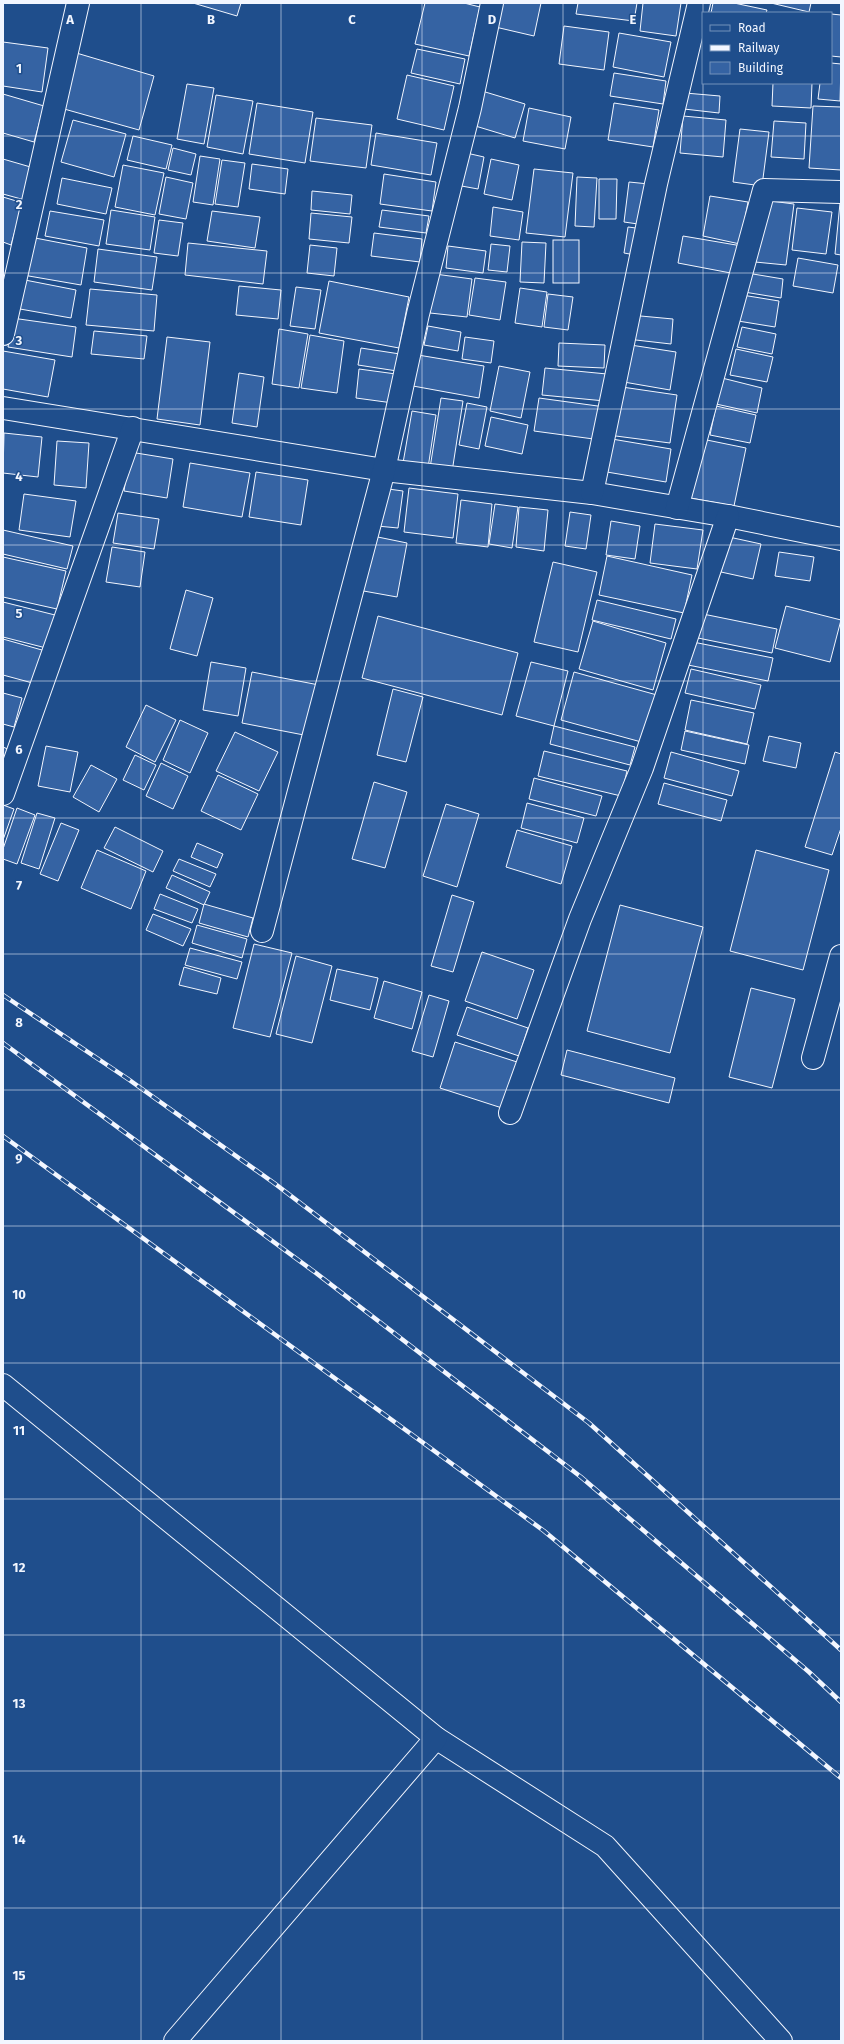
<svg xmlns="http://www.w3.org/2000/svg" width="844" height="2044" font-family="'Fira Sans',sans-serif">
<style>
.building{fill:#3563a3;stroke:#f2f6ff}
.lines{fill:none;stroke-linecap:round;stroke-linejoin:round}
.minor-casing{stroke:#f2f6ff;stroke-width:24}
.minor{stroke:#1f4e8c;stroke-width:22}
.rail-casing{stroke:#f2f6ff;stroke-width:4.5}
.rail{stroke:#1f4e8c;stroke-width:3;stroke-dasharray:9;stroke-linecap:butt}
.grid{fill:none;stroke:#f2f6ff;stroke-width:1;stroke-opacity:0.55}
.grid-label{font-size:13px;text-anchor:middle;font-weight:bold;fill:#f2f6ff;stroke:#1f4e8c;stroke-width:3;stroke-linejoin:round;paint-order:stroke}
</style>
<rect width="100%" height="100%" fill="#1f4e8c"/>
<g class="building">
<path d="M 193,3 L 241,3 L 237,16 Z"/>
<path d="M 425,3 L 464,3 L 480,7 L 469,56 L 415,44 Z"/>
<path d="M 496,3 L 541,3 L 534,36 L 491,26 Z"/>
<path d="M 578,3 L 637,3 L 634,21 L 576,14 Z"/>
<path d="M 643,3 L 681,3 L 676,36 L 640,31 Z"/>
<path d="M 713,3 L 734,3 L 767,10 L 766,13 L 711,13 Z"/>
<path d="M 771,3 L 811,3 L 809,12 Z"/>
<path d="M 831,14 L 841,15 L 841,57 L 831,56 Z"/>
<path d="M 564,26 L 609,32 L 604,70 L 559,64 Z"/>
<path d="M 619,33 L 671,42 L 664,77 L 613,67 Z"/>
<path d="M 3,42 L 48,48 L 42,92 L 3,86 Z"/>
<path d="M 417,49 L 465,59 L 460,84 L 411,73 Z"/>
<path d="M 73,52 L 154,76 L 139,130 L 57,107 Z"/>
<path d="M 831,63 L 841,64 L 840,101 L 818,99 L 820,83 L 831,83 Z"/>
<path d="M 614,73 L 666,81 L 663,104 L 610,96 Z"/>
<path d="M 407,75 L 454,86 L 444,130 L 397,119 Z"/>
<path d="M 773,83 L 812,83 L 811,108 L 772,106 Z"/>
<path d="M 187,84 L 214,88 L 204,144 L 177,139 Z"/>
<path d="M 482,91 L 525,104 L 515,138 L 472,125 Z"/>
<path d="M 685,93 L 720,96 L 719,113 L 684,109 Z"/>
<path d="M 3,94 L 44,106 L 34,142 L 3,133 Z"/>
<path d="M 216,95 L 253,101 L 243,154 L 207,147 Z"/>
<path d="M 257,103 L 313,112 L 305,163 L 249,154 Z"/>
<path d="M 614,103 L 659,110 L 653,147 L 608,140 Z"/>
<path d="M 813,106 L 841,107 L 841,170 L 809,168 Z"/>
<path d="M 529,108 L 571,117 L 565,149 L 523,141 Z"/>
<path d="M 683,116 L 726,120 L 723,157 L 680,153 Z"/>
<path d="M 316,118 L 372,125 L 366,168 L 310,161 Z"/>
<path d="M 73,120 L 126,134 L 114,177 L 61,162 Z"/>
<path d="M 774,121 L 806,123 L 804,159 L 771,157 Z"/>
<path d="M 740,129 L 769,132 L 762,186 L 733,182 Z"/>
<path d="M 376,133 L 437,143 L 431,175 L 371,165 Z"/>
<path d="M 133,136 L 172,145 L 166,169 L 127,160 Z"/>
<path d="M 173,148 L 196,154 L 191,175 L 168,170 Z"/>
<path d="M 462,152 L 484,157 L 478,189 L 456,185 Z"/>
<path d="M 200,156 L 220,159 L 213,205 L 193,202 Z"/>
<path d="M 3,159 L 34,168 L 25,200 L 3,194 Z"/>
<path d="M 491,159 L 519,165 L 512,200 L 484,194 Z"/>
<path d="M 222,160 L 245,163 L 238,207 L 215,204 Z"/>
<path d="M 252,164 L 288,169 L 285,194 L 249,189 Z"/>
<path d="M 123,165 L 164,173 L 155,215 L 115,207 Z"/>
<path d="M 534,169 L 573,173 L 565,237 L 526,233 Z"/>
<path d="M 384,174 L 436,182 L 432,211 L 380,204 Z"/>
<path d="M 166,177 L 193,183 L 186,219 L 159,214 Z"/>
<path d="M 577,177 L 597,178 L 594,227 L 575,226 Z"/>
<path d="M 62,178 L 112,188 L 106,214 L 57,204 Z"/>
<path d="M 599,179 L 617,179 L 616,219 L 599,219 Z"/>
<path d="M 629,182 L 649,184 L 645,225 L 624,222 Z"/>
<path d="M 312,191 L 352,195 L 350,214 L 311,210 Z"/>
<path d="M 710,196 L 748,202 L 740,244 L 703,236 Z"/>
<path d="M 3,197 L 23,203 L 11,245 L 3,242 Z"/>
<path d="M 763,200 L 794,204 L 786,265 L 755,262 Z"/>
<path d="M 840,203 L 841,203 L 841,255 L 835,254 Z"/>
<path d="M 493,207 L 523,212 L 519,240 L 490,236 Z"/>
<path d="M 797,208 L 832,212 L 826,254 L 792,250 Z"/>
<path d="M 111,210 L 155,217 L 150,250 L 106,244 Z"/>
<path d="M 382,210 L 429,216 L 426,233 L 379,227 Z"/>
<path d="M 50,211 L 104,220 L 99,246 L 45,236 Z"/>
<path d="M 212,211 L 260,217 L 255,248 L 207,241 Z"/>
<path d="M 311,213 L 352,217 L 349,243 L 309,239 Z"/>
<path d="M 159,220 L 183,223 L 178,256 L 154,253 Z"/>
<path d="M 628,227 L 644,229 L 641,256 L 624,253 Z"/>
<path d="M 374,233 L 422,239 L 420,262 L 371,256 Z"/>
<path d="M 683,236 L 742,246 L 736,274 L 678,263 Z"/>
<path d="M 30,237 L 87,248 L 81,285 L 23,275 Z"/>
<rect x="553" y="240" width="26" height="43"/>
<path d="M 522,242 L 546,243 L 544,283 L 520,282 Z"/>
<path d="M 188,243 L 267,251 L 263,284 L 185,275 Z"/>
<path d="M 491,244 L 510,246 L 507,272 L 488,270 Z"/>
<path d="M 310,245 L 337,248 L 334,276 L 307,273 Z"/>
<path d="M 448,246 L 486,251 L 483,273 L 446,268 Z"/>
<path d="M 98,249 L 157,257 L 152,290 L 94,282 Z"/>
<path d="M 798,258 L 838,265 L 833,293 L 793,286 Z"/>
<path d="M 747,273 L 783,279 L 781,298 L 744,292 Z"/>
<path d="M 435,274 L 472,279 L 467,317 L 430,313 Z"/>
<path d="M 475,278 L 506,282 L 500,320 L 469,315 Z"/>
<path d="M 25,280 L 76,290 L 71,318 L 20,309 Z"/>
<path d="M 329,281 L 409,297 L 399,348 L 319,333 Z"/>
<path d="M 239,286 L 281,290 L 278,319 L 236,315 Z"/>
<path d="M 296,287 L 321,290 L 315,329 L 290,326 Z"/>
<path d="M 520,288 L 547,292 L 542,327 L 515,323 Z"/>
<path d="M 90,289 L 157,295 L 154,331 L 86,325 Z"/>
<path d="M 548,294 L 573,297 L 568,330 L 544,327 Z"/>
<path d="M 742,295 L 779,301 L 775,327 L 738,321 Z"/>
<path d="M 630,315 L 673,319 L 671,344 L 627,339 Z"/>
<path d="M 12,318 L 76,327 L 72,357 L 8,347 Z"/>
<path d="M 428,326 L 461,332 L 458,351 L 424,345 Z"/>
<path d="M 742,327 L 776,334 L 772,354 L 737,347 Z"/>
<path d="M 279,329 L 308,334 L 299,388 L 272,384 Z"/>
<path d="M 94,331 L 147,336 L 144,359 L 91,354 Z"/>
<path d="M 310,335 L 344,341 L 337,393 L 301,388 Z"/>
<path d="M 167,337 L 210,342 L 200,425 L 157,419 Z"/>
<path d="M 465,337 L 494,341 L 491,363 L 462,359 Z"/>
<path d="M 559,343 L 605,345 L 604,368 L 558,366 Z"/>
<path d="M 624,344 L 676,352 L 670,390 L 618,381 Z"/>
<path d="M 361,348 L 400,354 L 397,371 L 358,365 Z"/>
<path d="M 736,349 L 773,357 L 767,382 L 730,375 Z"/>
<path d="M 3,351 L 55,360 L 48,397 L 3,389 Z"/>
<path d="M 418,355 L 484,366 L 479,398 L 413,386 Z"/>
<path d="M 499,366 L 530,372 L 521,418 L 490,411 Z"/>
<path d="M 545,368 L 607,374 L 605,401 L 542,395 Z"/>
<path d="M 359,369 L 396,374 L 393,403 L 356,398 Z"/>
<path d="M 239,373 L 264,377 L 257,427 L 232,423 Z"/>
<path d="M 722,378 L 762,388 L 757,413 L 716,404 Z"/>
<path d="M 615,386 L 677,395 L 670,443 L 608,435 Z"/>
<path d="M 441,398 L 463,401 L 452,472 L 430,468 Z"/>
<path d="M 539,398 L 605,407 L 601,440 L 534,431 Z"/>
<path d="M 467,403 L 487,407 L 479,449 L 459,445 Z"/>
<path d="M 716,406 L 756,415 L 750,443 L 710,435 Z"/>
<path d="M 412,411 L 436,415 L 428,468 L 403,463 Z"/>
<path d="M 491,417 L 528,425 L 522,454 L 485,446 Z"/>
<path d="M 4,433 L 42,437 L 38,477 L 3,473 Z"/>
<path d="M 606,438 L 671,449 L 666,482 L 601,471 Z"/>
<path d="M 697,438 L 746,448 L 734,506 L 685,497 Z"/>
<path d="M 57,441 L 89,443 L 86,488 L 54,485 Z"/>
<path d="M 130,452 L 173,459 L 167,498 L 124,491 Z"/>
<path d="M 190,463 L 250,473 L 242,517 L 183,507 Z"/>
<path d="M 256,472 L 308,480 L 301,525 L 249,517 Z"/>
<path d="M 381,488 L 403,491 L 398,528 L 377,526 Z"/>
<path d="M 409,488 L 458,494 L 453,538 L 404,532 Z"/>
<path d="M 24,494 L 76,501 L 70,537 L 19,530 Z"/>
<path d="M 461,500 L 492,504 L 488,547 L 456,543 Z"/>
<path d="M 495,504 L 518,507 L 512,548 L 489,544 Z"/>
<path d="M 519,507 L 548,510 L 544,551 L 516,547 Z"/>
<path d="M 570,512 L 591,515 L 586,549 L 565,546 Z"/>
<path d="M 118,513 L 159,519 L 154,549 L 113,543 Z"/>
<path d="M 611,521 L 640,526 L 635,559 L 606,555 Z"/>
<path d="M 655,524 L 703,530 L 697,569 L 650,563 Z"/>
<path d="M 3,530 L 73,546 L 67,569 L 3,554 Z"/>
<path d="M 368,535 L 407,543 L 397,597 L 358,590 Z"/>
<path d="M 729,537 L 761,544 L 753,579 L 721,572 Z"/>
<path d="M 112,547 L 145,552 L 140,587 L 106,582 Z"/>
<path d="M 779,552 L 814,557 L 810,581 L 775,576 Z"/>
<path d="M 607,556 L 692,575 L 684,613 L 599,595 Z"/>
<path d="M 3,557 L 66,571 L 57,609 L 3,597 Z"/>
<path d="M 553,562 L 597,572 L 578,652 L 534,642 Z"/>
<path d="M 186,590 L 213,598 L 197,656 L 170,649 Z"/>
<path d="M 597,600 L 676,619 L 671,639 L 592,620 Z"/>
<path d="M 3,602 L 59,616 L 50,649 L 3,637 Z"/>
<path d="M 786,606 L 841,620 L 830,662 L 775,648 Z"/>
<path d="M 698,613 L 777,629 L 772,653 L 693,637 Z"/>
<path d="M 378,616 L 518,653 L 502,715 L 362,678 Z"/>
<path d="M 593,621 L 666,643 L 653,690 L 579,669 Z"/>
<path d="M 3,639 L 49,652 L 40,685 L 3,675 Z"/>
<path d="M 693,642 L 773,658 L 768,681 L 688,665 Z"/>
<path d="M 211,662 L 246,668 L 238,716 L 203,710 Z"/>
<path d="M 531,662 L 568,671 L 554,726 L 516,716 Z"/>
<path d="M 691,669 L 761,685 L 755,709 L 685,693 Z"/>
<path d="M 252,672 L 319,685 L 309,736 L 242,723 Z"/>
<path d="M 574,672 L 657,695 L 645,743 L 561,720 Z"/>
<path d="M 393,689 L 423,697 L 406,762 L 377,755 Z"/>
<path d="M 3,693 L 22,698 L 14,727 L 3,724 Z"/>
<path d="M 691,700 L 754,713 L 747,744 L 685,730 Z"/>
<path d="M 146,705 L 176,720 L 155,762 L 126,747 Z"/>
<path d="M 180,720 L 208,733 L 190,773 L 163,760 Z"/>
<path d="M 554,726 L 635,747 L 630,765 L 550,744 Z"/>
<path d="M 685,731 L 749,745 L 745,764 L 681,750 Z"/>
<path d="M 235,732 L 278,752 L 259,791 L 216,771 Z"/>
<path d="M 769,736 L 801,743 L 796,768 L 763,761 Z"/>
<path d="M 46,746 L 78,752 L 70,792 L 38,786 Z"/>
<path d="M 3,747 L 10,750 L 3,766 Z"/>
<path d="M 544,751 L 627,771 L 621,796 L 538,776 Z"/>
<path d="M 671,752 L 739,771 L 732,796 L 664,778 Z"/>
<path d="M 835,752 L 841,754 L 841,828 L 832,855 L 805,847 Z"/>
<path d="M 135,755 L 156,765 L 144,790 L 123,780 Z"/>
<path d="M 161,763 L 188,776 L 173,809 L 146,796 Z"/>
<path d="M 91,765 L 117,779 L 99,812 L 73,797 Z"/>
<path d="M 218,775 L 258,794 L 241,830 L 201,811 Z"/>
<path d="M 534,778 L 602,796 L 596,816 L 529,799 Z"/>
<path d="M 374,782 L 407,792 L 385,868 L 352,859 Z"/>
<path d="M 664,783 L 727,800 L 721,821 L 658,804 Z"/>
<path d="M 527,803 L 584,818 L 577,843 L 521,828 Z"/>
<path d="M 446,804 L 479,814 L 457,887 L 423,876 Z"/>
<path d="M 3,805 L 14,809 L 3,840 Z"/>
<path d="M 17,808 L 35,815 L 17,864 L 3,859 L 3,849 Z"/>
<path d="M 37,813 L 55,818 L 39,869 L 21,863 Z"/>
<path d="M 61,823 L 79,830 L 58,881 L 40,874 Z"/>
<path d="M 115,827 L 163,851 L 153,872 L 104,848 Z"/>
<path d="M 517,830 L 572,846 L 561,884 L 506,867 Z"/>
<path d="M 197,843 L 223,854 L 217,868 L 191,857 Z"/>
<path d="M 97,850 L 146,871 L 131,909 L 81,888 Z"/>
<path d="M 756,850 L 829,870 L 803,970 L 730,951 Z"/>
<path d="M 179,859 L 216,874 L 210,887 L 173,871 Z"/>
<path d="M 172,875 L 210,892 L 204,905 L 166,888 Z"/>
<path d="M 160,894 L 198,909 L 192,923 L 154,909 Z"/>
<path d="M 452,895 L 474,902 L 453,972 L 431,966 Z"/>
<path d="M 204,904 L 253,918 L 248,937 L 199,923 Z"/>
<path d="M 620,905 L 703,927 L 670,1053 L 587,1031 Z"/>
<path d="M 153,914 L 191,929 L 183,946 L 146,930 Z"/>
<path d="M 197,925 L 247,939 L 242,958 L 192,943 Z"/>
<path d="M 254,944 L 292,953 L 270,1037 L 233,1028 Z"/>
<path d="M 190,948 L 242,962 L 237,979 L 185,965 Z"/>
<path d="M 482,952 L 534,970 L 517,1019 L 465,1001 Z"/>
<path d="M 296,956 L 332,966 L 312,1043 L 276,1034 Z"/>
<path d="M 184,967 L 221,978 L 217,994 L 179,985 Z"/>
<path d="M 337,969 L 378,978 L 370,1010 L 330,1000 Z"/>
<path d="M 384,981 L 422,992 L 412,1029 L 374,1018 Z"/>
<path d="M 751,988 L 795,999 L 772,1088 L 729,1077 Z"/>
<path d="M 429,995 L 449,1001 L 433,1057 L 412,1051 Z"/>
<path d="M 467,1007 L 528,1028 L 519,1056 L 457,1035 Z"/>
<path d="M 455,1042 L 517,1062 L 502,1108 L 440,1088 Z"/>
<path d="M 567,1050 L 675,1078 L 669,1103 L 561,1075 Z"/>
</g>
<g class="lines">
<defs>
<g id="minor">
<path d="M 3,334 L 78,3"/>
<path d="M 3,408 L 384,470 L 592,493 L 728,516 L 841,539"/>
<path d="M 592,493 L 656,184 L 699,3"/>
<path d="M 677,508 L 764,190 L 841,192"/>
<path d="M 3,794 L 133,428"/>
<path d="M 262,931 L 384,470 L 418,314 L 470,108 L 492,3"/>
<path d="M 813,1058 L 841,956"/>
<path d="M 510,1113 L 580,919 L 642,768 L 728,516"/>
<path d="M 3,1385 L 436,1738 L 605,1846 L 781,2041"/>
<path d="M 175,2041 L 436,1738"/>
</g>
</defs>
<use href="#minor" class="minor-casing"/>
<use href="#minor" class="minor"/>
<defs>
<g id="rail">
<path d="M 3,995 L 128,1079 L 274,1183 L 589,1423 L 841,1650"/>
<path d="M 3,1043 L 316,1273 L 581,1477 L 809,1672 L 841,1702"/>
<path d="M 3,1136 L 544,1531 L 841,1778"/>
</g>
</defs>
<use href="#rail" class="rail-casing"/>
<use href="#rail" class="rail"/>
</g>
<path class="grid" d="M 141,3 L 141,2041M 281,3 L 281,2041M 422,3 L 422,2041M 563,3 L 563,2041M 703,3 L 703,13M 703,83 L 703,2041M 3,136 L 841,136M 3,273 L 841,273M 3,409 L 841,409M 3,545 L 841,545M 3,681 L 841,681M 3,818 L 841,818M 3,954 L 841,954M 3,1090 L 841,1090M 3,1226 L 841,1226M 3,1363 L 841,1363M 3,1499 L 841,1499M 3,1635 L 841,1635M 3,1771 L 841,1771M 3,1908 L 841,1908"/>
<g class="grid-label">
<text x="70" y="24">A</text>
<text x="211" y="24">B</text>
<text x="352" y="24">C</text>
<text x="492" y="24">D</text>
<text x="633" y="24">E</text>
<text x="19" y="73">1</text>
<text x="19" y="209">2</text>
<text x="19" y="345">3</text>
<text x="19" y="481">4</text>
<text x="19" y="618">5</text>
<text x="19" y="754">6</text>
<text x="19" y="890">7</text>
<text x="19" y="1027">8</text>
<text x="19" y="1163">9</text>
<text x="19" y="1299">10</text>
<text x="19" y="1435">11</text>
<text x="19" y="1572">12</text>
<text x="19" y="1708">13</text>
<text x="19" y="1844">14</text>
<text x="19" y="1980">15</text>
</g>
<rect width="844" height="2044" fill="none" stroke="#f2f6ff" stroke-width="8"/>
<rect x="702" y="12" width="130" height="72" fill="#1f4e8c" stroke="#7391ba"/>
<rect x="710" y="25" width="20" height="6" fill="#1f4e8c" stroke="#7391ba"/>
<text x="738" y="32" font-size="12" fill="#f2f6ff">Road</text>
<rect x="710" y="45" width="20" height="6" fill="#f2f6ff" stroke="#7391ba"/>
<text x="738" y="52" font-size="12" fill="#f2f6ff">Railway</text>
<rect x="710" y="62" width="20" height="12" fill="#3563a3" stroke="#7391ba"/>
<text x="738" y="72" font-size="12" fill="#f2f6ff">Building</text>
</svg>
